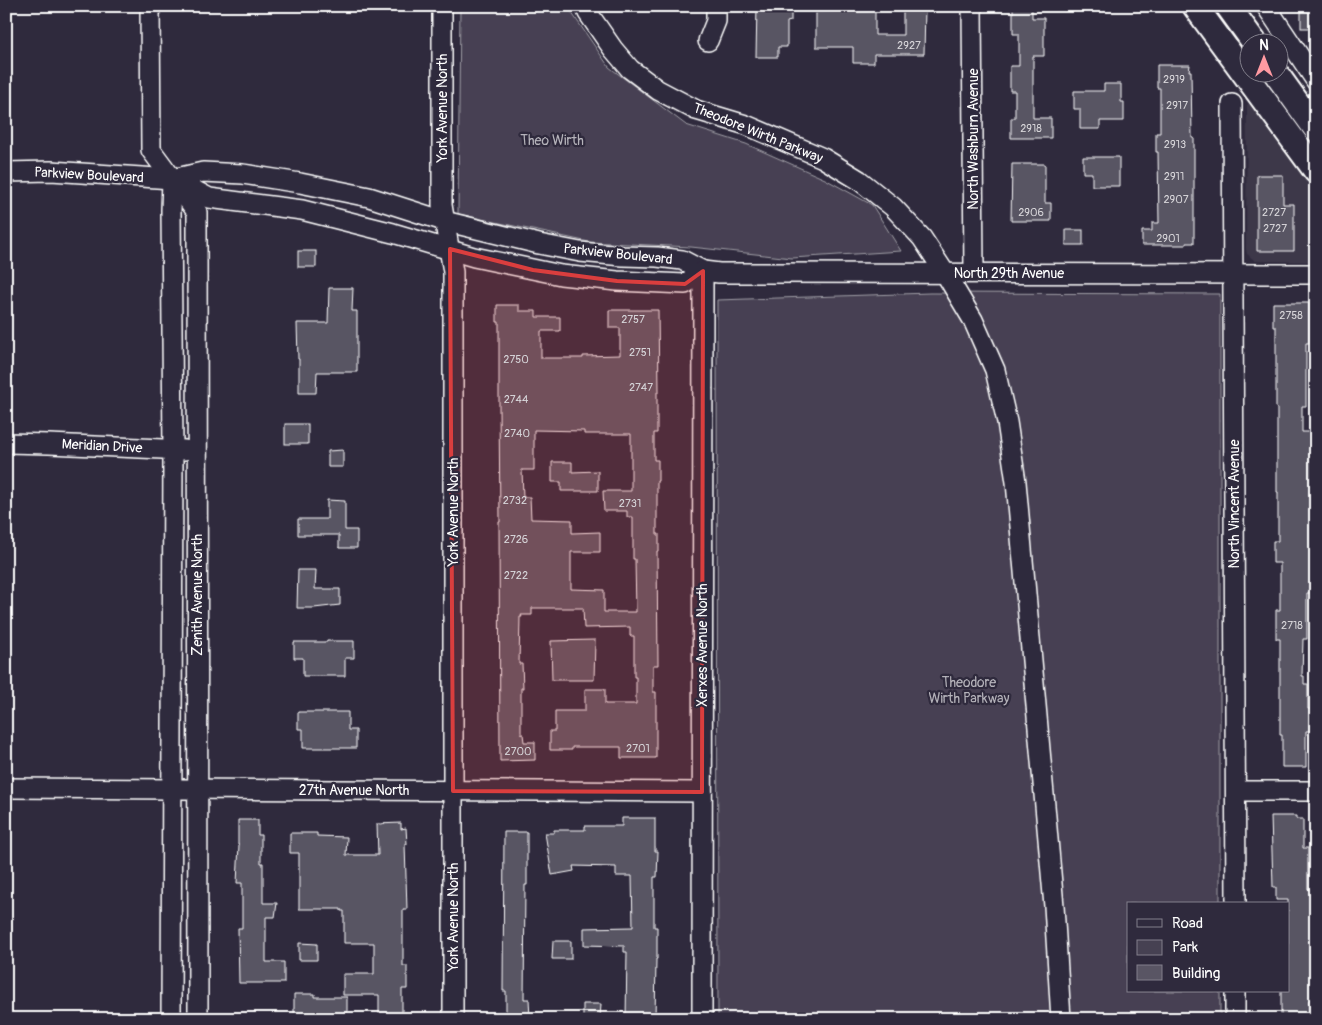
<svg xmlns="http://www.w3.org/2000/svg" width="1322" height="1025" font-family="Pangolin,sans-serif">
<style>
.built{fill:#3c3749}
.green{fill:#464152;stroke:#a2a0a8}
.building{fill:#595564;stroke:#fff;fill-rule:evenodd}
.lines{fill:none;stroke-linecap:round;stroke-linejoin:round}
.minor-casing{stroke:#fff;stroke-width:22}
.major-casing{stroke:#fff;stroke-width:28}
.minor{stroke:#2f2a3d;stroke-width:19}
.major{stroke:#2f2a3d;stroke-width:24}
.marked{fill:#da3e3e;fill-opacity:0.2;stroke:#da3e3e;stroke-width:4;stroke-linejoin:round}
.labels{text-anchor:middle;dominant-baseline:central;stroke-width:4.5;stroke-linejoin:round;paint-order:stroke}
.number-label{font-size:11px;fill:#d6d4d8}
.street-label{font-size:14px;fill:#fff;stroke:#2f2a3d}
.park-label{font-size:14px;fill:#b5b3ba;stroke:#2f2a3d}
</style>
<rect width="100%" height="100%" fill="#2f2a3d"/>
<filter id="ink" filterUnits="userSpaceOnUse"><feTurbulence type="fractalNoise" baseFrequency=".02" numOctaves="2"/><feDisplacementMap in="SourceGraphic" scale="10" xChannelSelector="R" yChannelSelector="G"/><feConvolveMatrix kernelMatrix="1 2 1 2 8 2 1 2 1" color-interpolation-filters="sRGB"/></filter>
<g filter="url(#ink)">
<path class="built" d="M 1253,101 L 1316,189 L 1316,262 L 1255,261 L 1247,254 L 1246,249 L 1247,105 Z"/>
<g class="green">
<path d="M 460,6 L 567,6 L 609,67 L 686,125 L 746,144 L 825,179 L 872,205 L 901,251 L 792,258 L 691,247 L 589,242 L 458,214 Z"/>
<path d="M 930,293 L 1220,294 L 1220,904 L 1128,904 L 1128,991 L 1220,991 L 1220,1019 L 718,1019 L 717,300 Z"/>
</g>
<g class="building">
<path d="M 757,6 L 791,6 L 791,21 L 787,22 L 787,47 L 778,47 L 778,57 L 756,57 Z"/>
<path d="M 1013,6 L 1032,6 L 1032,18 L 1044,18 L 1044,56 L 1033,56 L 1033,118 L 1051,118 L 1051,138 L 1011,138 L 1011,118 L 1015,118 L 1015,91 L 1010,91 L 1010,66 L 1019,66 L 1019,34 L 1013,34 Z"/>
<rect x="1301" y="6" width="15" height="22"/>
<path d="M 903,8 L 925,8 L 924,54 L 874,54 L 874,63 L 853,63 L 853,47 L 816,47 L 816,12 L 875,11 L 875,35 L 903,35 Z"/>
<path d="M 1157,65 L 1190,65 L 1189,71 L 1191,71 L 1192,138 L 1194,138 L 1194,243 L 1186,243 L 1186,245 L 1142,245 L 1142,231 L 1152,231 L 1152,223 L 1159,223 L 1158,152 L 1156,152 L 1156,133 L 1160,133 L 1160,88 L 1157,88 Z"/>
<path d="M 1104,84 L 1121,84 L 1121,102 L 1124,102 L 1124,121 L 1100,121 L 1100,129 L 1080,129 L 1080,109 L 1074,109 L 1074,91 L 1104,91 Z"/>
<path d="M 1083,157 L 1119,157 L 1119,186 L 1092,186 L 1092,173 L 1083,173 Z"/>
<path d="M 1012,164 L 1045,164 L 1045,203 L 1051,203 L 1051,221 L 1011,221 Z"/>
<path d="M 1257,175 L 1283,175 L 1283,204 L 1294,204 L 1294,251 L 1257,251 Z"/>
<rect x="1066" y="230" width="17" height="15"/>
<rect x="298" y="251" width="18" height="16"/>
<path d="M 329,288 L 353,288 L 352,311 L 357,311 L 357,372 L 317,372 L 316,393 L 299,393 L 299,359 L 298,359 L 297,323 L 328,323 Z"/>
<path d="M 1273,303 L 1309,303 L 1309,343 L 1306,343 L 1306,406 L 1302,406 L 1302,432 L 1316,432 L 1315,523 L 1313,523 L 1313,573 L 1316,573 L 1316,593 L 1307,593 L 1307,639 L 1303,639 L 1302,676 L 1304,676 L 1304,684 L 1308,684 L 1308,709 L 1316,709 L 1316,731 L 1306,731 L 1306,767 L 1282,767 L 1282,735 L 1280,735 L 1280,639 L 1276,639 L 1276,610 L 1280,610 L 1280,563 L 1273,563 L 1273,541 L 1278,541 L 1278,492 L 1277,492 L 1277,408 L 1276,408 L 1276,327 L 1273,327 Z"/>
<path d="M 497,305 L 519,305 L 519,311 L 536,311 L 536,317 L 560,317 L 560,331 L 541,331 L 541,358 L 583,358 L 583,356 L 620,355 L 620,328 L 609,328 L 609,310 L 658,310 L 659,392 L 657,392 L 657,433 L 654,433 L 654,460 L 658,460 L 658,481 L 657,481 L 657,534 L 659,534 L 659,551 L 657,551 L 658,665 L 653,665 L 653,692 L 656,692 L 656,758 L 621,758 L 621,747 L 572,747 L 572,750 L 550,750 L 550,731 L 555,731 L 555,711 L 585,711 L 585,689 L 605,689 L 605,704 L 636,704 L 636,677 L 634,677 L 634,636 L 630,636 L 630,627 L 584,628 L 583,608 L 532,608 L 532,615 L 521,615 L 522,617 L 520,617 L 519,664 L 522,664 L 523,688 L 521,688 L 521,734 L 523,734 L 524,742 L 535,742 L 535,760 L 500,761 L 499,522 L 500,522 L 499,406 L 499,322 L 497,322 ZM 534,430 L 584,431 L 584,434 L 631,434 L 631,491 L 603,491 L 604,511 L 627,511 L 627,517 L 633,517 L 633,559 L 635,559 L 636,612 L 604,612 L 604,590 L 571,589 L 571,552 L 600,552 L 600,532 L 572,533 L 572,520 L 531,519 L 530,497 L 523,497 L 522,470 L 534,470 Z"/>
<rect x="285" y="424" width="23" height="20"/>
<path d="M 343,450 L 343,467 L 328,467 L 328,451 Z"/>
<path d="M 552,462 L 572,462 L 572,472 L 598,471 L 598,491 L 561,491 L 561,482 L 552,482 Z"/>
<path d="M 327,500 L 345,501 L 345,530 L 357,530 L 357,548 L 339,548 L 339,535 L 298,535 L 298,519 L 327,519 Z"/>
<path d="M 298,570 L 316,570 L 315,589 L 340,589 L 340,605 L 314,608 L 297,608 Z"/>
<path d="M 595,640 L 594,680 L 552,680 L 551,641 Z"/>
<path d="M 327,641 L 354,641 L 354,658 L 345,658 L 345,676 L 303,676 L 303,658 L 294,658 L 294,642 L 327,642 Z"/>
<path d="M 298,712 L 348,712 L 348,730 L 356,730 L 356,748 L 303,748 L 303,729 L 298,729 Z"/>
<path d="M 1271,816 L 1296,816 L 1296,819 L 1303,819 L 1303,848 L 1308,848 L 1308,889 L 1314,889 L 1314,910 L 1316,910 L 1316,931 L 1312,931 L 1312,977 L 1316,977 L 1316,1000 L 1309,1000 L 1309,1019 L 1281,1019 L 1281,991 L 1288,991 L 1288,900 L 1276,900 L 1276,887 L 1273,887 Z"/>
<path d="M 622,818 L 655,818 L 655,851 L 658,851 L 657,877 L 654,877 L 654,927 L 657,927 L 657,959 L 656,959 L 655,1019 L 626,1019 L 627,952 L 624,952 L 624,946 L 584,945 L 584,928 L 633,927 L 632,876 L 616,876 L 616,867 L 573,866 L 574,871 L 552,875 L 545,833 L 554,833 L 554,830 L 585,830 L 585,826 L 622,826 Z"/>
<path d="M 238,820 L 258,820 L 258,835 L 261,835 L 261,863 L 263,863 L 263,903 L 277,903 L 275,917 L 266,917 L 266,962 L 284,962 L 284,983 L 239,983 L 238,928 L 242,928 L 242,883 L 237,883 L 239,845 L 238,845 Z"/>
<path d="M 401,823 L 401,829 L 406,828 L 407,844 L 405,844 L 407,910 L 403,910 L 403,966 L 407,966 L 407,989 L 402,989 L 402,1019 L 379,1019 L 379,995 L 343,995 L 343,974 L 374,974 L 374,943 L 344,943 L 344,911 L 341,911 L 341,909 L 299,909 L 299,853 L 290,853 L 290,833 L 317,833 L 317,836 L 347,837 L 346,855 L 378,855 L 377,824 Z"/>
<path d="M 504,832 L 527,832 L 527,885 L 525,885 L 524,999 L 529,999 L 530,1019 L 506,1019 L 506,991 L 503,991 Z"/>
<path d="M 553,941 L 571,941 L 571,959 L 552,959 Z"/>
<path d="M 299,943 L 317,944 L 317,960 L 299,960 Z"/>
<path d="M 294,994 L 315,994 L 315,997 L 347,997 L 347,1014 L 294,1014 Z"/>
<path d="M 583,1004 L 601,1004 L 600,1019 L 583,1019 Z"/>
</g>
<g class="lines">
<defs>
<g id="minor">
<path d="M 150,6 L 151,150 L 197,212 L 198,1019"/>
<path d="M 442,6 L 442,205 L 453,272 L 453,1019"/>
<path d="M 585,6 L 588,13 L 613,49 L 630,69 L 658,90 L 696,110 L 746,125 L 823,158 L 859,180 L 893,207 L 922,238 L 945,273 L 973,320 L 995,370 L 1007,422 L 1016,482 L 1054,906 L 1061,1019"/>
<path d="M 972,6 L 974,273"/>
<path d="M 1266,6 L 1316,81"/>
<path d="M 708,41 L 716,21 L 716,6"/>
<path d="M 1232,104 L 1236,904"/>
<path d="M 6,172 L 51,171 L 172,179 L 203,172 L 243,174 L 300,183 L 369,197 L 444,221 L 539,244 L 580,252 L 623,256 L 657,257 L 682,260 L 703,271 L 719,273 L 1316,274"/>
<path d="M 177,181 L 209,198 L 302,210 L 393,233 L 474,257 L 561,275 L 617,281 L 685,284 L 703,271"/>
<path d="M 6,443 L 49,444 L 185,450"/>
<path d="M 6,788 L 702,792"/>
<path d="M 1236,791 L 1316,791"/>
<path d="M 171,1019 L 173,450 L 171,210 L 172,179"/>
<path d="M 702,1019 L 703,271"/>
<path d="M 1235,1019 L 1235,991"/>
</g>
<g id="major">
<path d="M 1195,6 L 1316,171"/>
<path d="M 1228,6 L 1254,42"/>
<path d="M 1275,72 L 1316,129"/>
</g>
</defs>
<use href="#minor" class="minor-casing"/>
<use href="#major" class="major-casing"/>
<use href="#minor" class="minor"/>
<use href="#major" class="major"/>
</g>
</g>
<path class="marked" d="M 450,249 L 533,270 L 617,281 L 685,284 L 703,271 L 702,792 L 453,791 Z"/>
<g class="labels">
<g class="number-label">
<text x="909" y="45">2927</text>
<text x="1174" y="79">2919</text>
<text x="1177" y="105">2917</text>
<text x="1031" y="128">2918</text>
<text x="1175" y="144">2913</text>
<text x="1174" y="176">2911</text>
<text x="1176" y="199">2907</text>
<text x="1031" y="212">2906</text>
<text x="1274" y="212">2727</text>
<text x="1275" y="228">2727</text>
<text x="1168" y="238">2901</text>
<text x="1291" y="315">2758</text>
<text x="633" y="319">2757</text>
<text x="640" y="352">2751</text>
<text x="516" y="359">2750</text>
<text x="641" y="387">2747</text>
<text x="516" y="399">2744</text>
<text x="517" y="433">2740</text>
<text x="515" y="500">2732</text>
<text x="630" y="503">2731</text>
<text x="516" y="539">2726</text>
<text x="516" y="575">2722</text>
<text x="1292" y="625">2718</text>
<text x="638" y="748">2701</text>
<text x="518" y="751">2700</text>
</g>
<g class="street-label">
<text transform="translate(442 108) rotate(-90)">York Avenue North</text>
<text transform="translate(758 133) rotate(22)">Theodore Wirth Parkway</text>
<text transform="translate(973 139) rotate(-90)">North Washburn Avenue</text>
<text transform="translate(89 175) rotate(3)">Parkview Boulevard</text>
<text transform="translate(618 254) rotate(6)">Parkview Boulevard</text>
<text x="1009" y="273">North 29th Avenue</text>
<text transform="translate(102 446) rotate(3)">Meridian Drive</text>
<text transform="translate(1234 504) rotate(-90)">North Vincent Avenue</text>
<text transform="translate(453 512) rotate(-90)">York Avenue North</text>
<text transform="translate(197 595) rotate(-90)">Zenith Avenue North</text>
<text transform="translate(702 645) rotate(-90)">Xerxes Avenue North</text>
<text x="354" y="790">27th Avenue North</text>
<text transform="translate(453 917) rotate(-90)">York Avenue North</text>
</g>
<g class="park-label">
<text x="552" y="140">Theo Wirth</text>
<text x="969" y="682">Theodore<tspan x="969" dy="16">Wirth Parkway</tspan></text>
</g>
</g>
<rect width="1322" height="1025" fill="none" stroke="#2f2a3d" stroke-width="25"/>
<rect x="12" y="12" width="1297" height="1000" fill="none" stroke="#fff" stroke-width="2" filter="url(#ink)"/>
<rect x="1127" y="902" width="162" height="90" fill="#2f2a3d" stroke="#827f8b"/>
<rect x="1137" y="919" width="25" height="8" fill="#2f2a3d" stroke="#827f8b"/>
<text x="1172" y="928" font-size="15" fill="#ffffff">Road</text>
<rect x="1137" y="940" width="25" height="15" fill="#464152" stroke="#827f8b"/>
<text x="1172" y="952" font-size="15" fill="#ffffff">Park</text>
<rect x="1137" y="965" width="25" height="15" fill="#595564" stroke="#827f8b"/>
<text x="1172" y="978" font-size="15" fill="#ffffff">Building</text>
<g transform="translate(1264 58)"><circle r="24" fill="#2f2a3d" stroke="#827f8b"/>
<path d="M0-4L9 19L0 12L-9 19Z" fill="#ff9aa2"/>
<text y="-8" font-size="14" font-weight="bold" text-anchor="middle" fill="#ffffff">N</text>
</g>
</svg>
